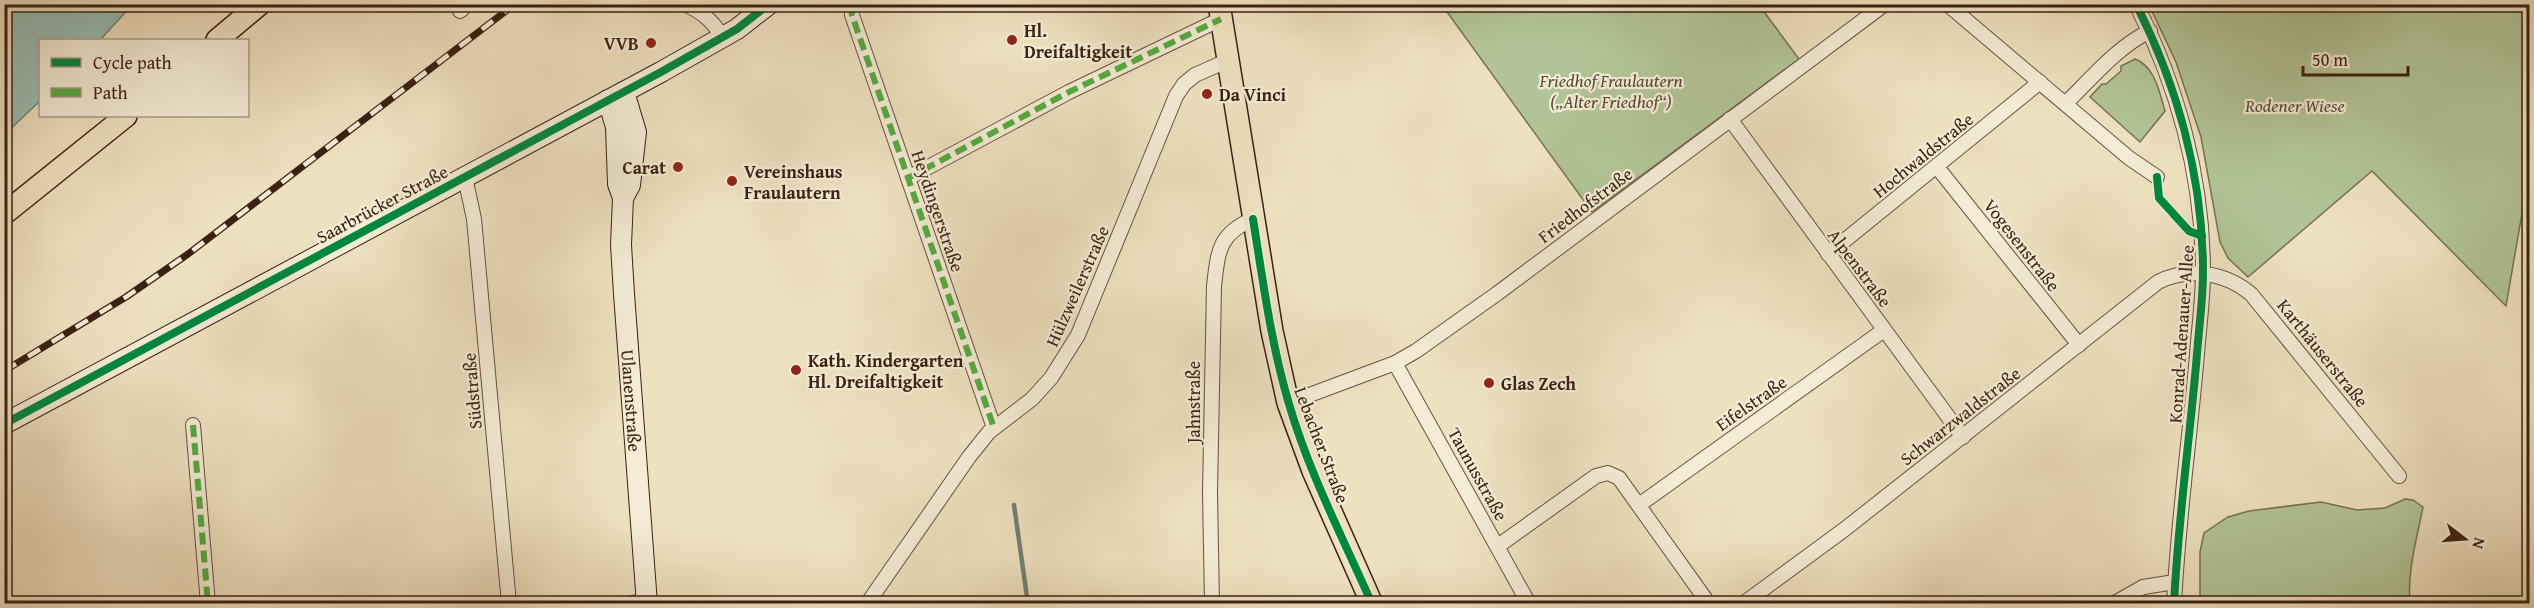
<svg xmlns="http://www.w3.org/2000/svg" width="2534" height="608" font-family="'Gentium Book Plus',serif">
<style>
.green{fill:#b2c497;stroke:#767254;stroke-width:1.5}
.water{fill:#99bdb5;stroke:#737f74;stroke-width:1.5}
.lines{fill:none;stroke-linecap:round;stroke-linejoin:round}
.stream{stroke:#737f74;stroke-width:4.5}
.street-casing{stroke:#68513e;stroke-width:16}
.secondary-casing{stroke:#3b2112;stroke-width:22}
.primary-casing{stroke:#3b2112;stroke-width:24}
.street{stroke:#f4ecd6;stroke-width:14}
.secondary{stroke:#f4ecd6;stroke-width:20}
.primary{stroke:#eee1c0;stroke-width:21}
.rail-casing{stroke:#3b2112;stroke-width:7}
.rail{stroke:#f4ecd6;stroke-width:4.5;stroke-dasharray:14;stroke-linecap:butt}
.quiet{stroke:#55aa42;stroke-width:6;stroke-dasharray:12 6;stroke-linecap:butt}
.cycleway-casing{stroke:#f4ecd6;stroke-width:11}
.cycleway{stroke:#00873e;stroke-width:8}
.poi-dot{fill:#8f2418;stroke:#f4ecd6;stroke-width:2}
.labels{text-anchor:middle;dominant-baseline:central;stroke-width:4.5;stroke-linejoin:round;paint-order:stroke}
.poi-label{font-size:18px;font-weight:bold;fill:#3b2112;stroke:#f4ecd6;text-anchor:start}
.park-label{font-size:18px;font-style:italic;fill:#594a33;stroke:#f4ecd6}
.street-label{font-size:18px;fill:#3b2112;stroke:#f4ecd6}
</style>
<rect width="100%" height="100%" fill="#eee1c0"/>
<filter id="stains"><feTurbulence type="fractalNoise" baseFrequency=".00333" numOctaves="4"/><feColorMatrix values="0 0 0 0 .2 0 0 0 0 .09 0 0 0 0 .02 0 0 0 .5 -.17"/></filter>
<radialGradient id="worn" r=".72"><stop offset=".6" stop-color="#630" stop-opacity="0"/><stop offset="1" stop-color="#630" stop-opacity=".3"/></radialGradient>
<g class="green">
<path d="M 1442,5 L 1759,5 L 1799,59 L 1592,212 Z"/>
<path d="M 2149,5 L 2529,5 L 2529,192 L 2525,196 L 2506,306 L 2372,171 L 2248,277 L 2228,258 L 2220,242 L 2201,137 L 2176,62 Z"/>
<path d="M 2135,59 C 2155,66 2160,94 2165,111 L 2140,142 L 2090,97 L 2102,84 L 2106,84 L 2121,71 L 2121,66 Z"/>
<path d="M 2405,499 L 2413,500 L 2423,507 C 2417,538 2407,571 2410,603 L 2200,603 L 2200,552 L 2204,533 L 2228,517 L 2249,511 L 2321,502 L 2357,510 L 2385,508 Z"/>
</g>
<path class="water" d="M 5,4 L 132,5 L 100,40 L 40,40 L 40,101 L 5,134 Z"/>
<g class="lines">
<path class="stream" d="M 1014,505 L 1028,604"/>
<defs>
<g id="street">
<path d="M 684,4 C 703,12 712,21 723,37"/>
<path d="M 851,4 L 852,15 L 994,428"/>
<path d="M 1947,4 L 2129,158 L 2157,177"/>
<path d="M 2136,4 C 2178,87 2203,179 2203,272 C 2203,299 2199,327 2197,354 C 2190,437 2178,520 2174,604"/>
<path d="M 460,11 L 468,4"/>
<path d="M 2066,103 C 2092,78 2117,47 2150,31"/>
<path d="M 1730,119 L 1963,437"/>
<path d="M 1937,167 L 2079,345"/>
<path d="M 465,177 L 474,219 L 509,604"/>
<path d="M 908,178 L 1069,92 L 1221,19"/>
<path d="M 1828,254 L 2040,82"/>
<path d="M 1395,363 L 1529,604"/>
<path d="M 1288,403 L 1395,363 L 1416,351 L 1498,293 L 1885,4"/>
<path d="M 193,425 L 208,604"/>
<path d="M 1639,505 L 1884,330"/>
<path d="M 1498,546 L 1596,476 L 1608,473 L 1619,478 L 1709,604"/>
<path d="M 627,604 L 647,600"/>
<path d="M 867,604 L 969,457 L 989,432 L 1032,399 L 1051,378 L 1078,335 L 1176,96 L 1184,84 L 1195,75 L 1229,60"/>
<path d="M 1212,604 L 1210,492 L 1214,286 C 1218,252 1218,234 1253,219"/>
<path d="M 1743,604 L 1845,529 L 2158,282 C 2189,267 2225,272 2251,294 L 2399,476"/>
<path d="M 2113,604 L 2143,587 L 2175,582"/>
</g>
<g id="secondary">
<path id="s1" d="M 608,100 L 616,127 L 618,184 L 623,198 L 621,245 L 624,294 L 647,604"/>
<path d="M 623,198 L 630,185 L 636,132 L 624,92"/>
<path d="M 4,424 L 661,72 L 737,29 L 769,4"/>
</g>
<g id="primary">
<path d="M 1219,4 L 1272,331 L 1288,403 L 1313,471 L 1372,604"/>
<path d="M 217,40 L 260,4"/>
<path d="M 4,214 L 126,116"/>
</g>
</defs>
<use href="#street" class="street-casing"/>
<use href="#secondary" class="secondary-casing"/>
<use href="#primary" class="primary-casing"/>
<use href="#street" class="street"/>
<use href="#secondary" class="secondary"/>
<use href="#primary" class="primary"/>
<defs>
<path id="rail" d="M 4,371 L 126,297 L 188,254 L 515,4"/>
</defs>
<use href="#rail" class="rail-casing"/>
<use href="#rail" class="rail"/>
<g class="quiet">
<path d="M 851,4 L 852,15 L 994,428"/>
<path d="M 908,178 L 1069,92 L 1221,19"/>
<path d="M 193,425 L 208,604"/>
</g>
<defs>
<g id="cycleway">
<path d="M 2136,4 C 2178,87 2203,179 2203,272 C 2203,299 2199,327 2197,354 C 2190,437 2178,520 2174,604"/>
<path d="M 2157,177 L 2159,198 L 2189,231 L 2202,236"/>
<path d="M 1253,219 C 1263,281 1271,344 1289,404 C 1309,473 1343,538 1372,604"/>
<path d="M 4,424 L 661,72 L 737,29 L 769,4"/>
</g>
</defs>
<use href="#cycleway" class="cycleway-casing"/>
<use href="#cycleway" class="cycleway"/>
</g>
<g class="poi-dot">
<circle cx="1012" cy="40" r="6"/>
<circle cx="651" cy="43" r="6"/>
<circle cx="1207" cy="94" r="6"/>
<circle cx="678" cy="167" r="6"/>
<circle cx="732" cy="181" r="6"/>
<circle cx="796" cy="370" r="6"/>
<circle cx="1489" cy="383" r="6"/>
</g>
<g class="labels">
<g class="poi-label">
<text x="1024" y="30">Hl.<tspan x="1024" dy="21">Dreifaltigkeit</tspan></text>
<text x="639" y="43" text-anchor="end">VVB</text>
<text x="1219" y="94">Da Vinci</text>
<text x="666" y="167" text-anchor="end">Carat</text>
<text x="744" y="171">Vereinshaus<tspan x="744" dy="21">Fraulautern</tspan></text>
<text x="808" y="360">Kath. Kindergarten<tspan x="808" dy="21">Hl. Dreifaltigkeit</tspan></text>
<text x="1501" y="383">Glas Zech</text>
</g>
<g class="park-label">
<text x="1611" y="80">Friedhof Fraulautern<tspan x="1611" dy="21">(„Alter Friedhof“)</tspan></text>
<text x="2295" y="105">Rodener Wiese</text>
</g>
<g class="street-label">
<text transform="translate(1923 155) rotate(-39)">Hochwaldstraße</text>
<text transform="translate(382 204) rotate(-28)">Saarbrücker Straße</text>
<text transform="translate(1585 205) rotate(-37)">Friedhofstraße</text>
<text transform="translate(938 211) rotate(71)">Heydingerstraße</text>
<text transform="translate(2022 245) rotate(52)">Vogesenstraße</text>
<text transform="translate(1860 268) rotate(53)">Alpenstraße</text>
<text transform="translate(1077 286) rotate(-66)">Hülzweilerstraße</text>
<text transform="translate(2181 334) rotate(-86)">Konrad-Adenauer-Allee</text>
<text transform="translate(2323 353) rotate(51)">Karthäuserstraße</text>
<text transform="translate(472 391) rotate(-95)">Südstraße</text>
<text stroke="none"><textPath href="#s1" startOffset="303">Ulanenstraße</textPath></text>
<text transform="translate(1193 402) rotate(-90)">Jahnstraße</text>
<text transform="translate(1751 403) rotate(-35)">Eifelstraße</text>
<text transform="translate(1960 416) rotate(-38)">Schwarzwaldstraße</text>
<text transform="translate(1322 445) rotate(69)">Lebacher Straße</text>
<text transform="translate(1478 474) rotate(61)">Taunusstraße</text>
</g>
</g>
<rect width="2534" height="608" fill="none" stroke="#eee1c0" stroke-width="24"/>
<rect x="6" y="6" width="2522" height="596" fill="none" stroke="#3b2112" stroke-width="3"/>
<rect x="12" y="12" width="2510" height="584" fill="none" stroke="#3b2112" stroke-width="1.5"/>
<rect x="39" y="39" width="210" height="78" fill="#f4ecd6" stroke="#aa9b88" stroke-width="1.5"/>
<rect x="51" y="58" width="30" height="9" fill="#00873e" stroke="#aa9b88" stroke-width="1.5"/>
<text x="93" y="69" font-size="18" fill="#3b2112">Cycle path</text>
<rect x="51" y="88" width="30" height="9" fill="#55aa42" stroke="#aa9b88" stroke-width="1.5"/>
<text x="93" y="99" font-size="18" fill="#3b2112">Path</text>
<g transform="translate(2465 539) rotate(107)" stroke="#f4ecd6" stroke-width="4.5" paint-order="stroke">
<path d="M0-4.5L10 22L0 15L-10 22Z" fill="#3b2112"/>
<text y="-9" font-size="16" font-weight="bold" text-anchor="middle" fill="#3b2112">N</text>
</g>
<path d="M2303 66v9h105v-9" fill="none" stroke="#3b2112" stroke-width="3"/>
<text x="2312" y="66" font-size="18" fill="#3b2112" stroke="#f4ecd6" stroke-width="4.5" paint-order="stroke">50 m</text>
<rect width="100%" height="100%" filter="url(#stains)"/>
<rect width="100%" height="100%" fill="url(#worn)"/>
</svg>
